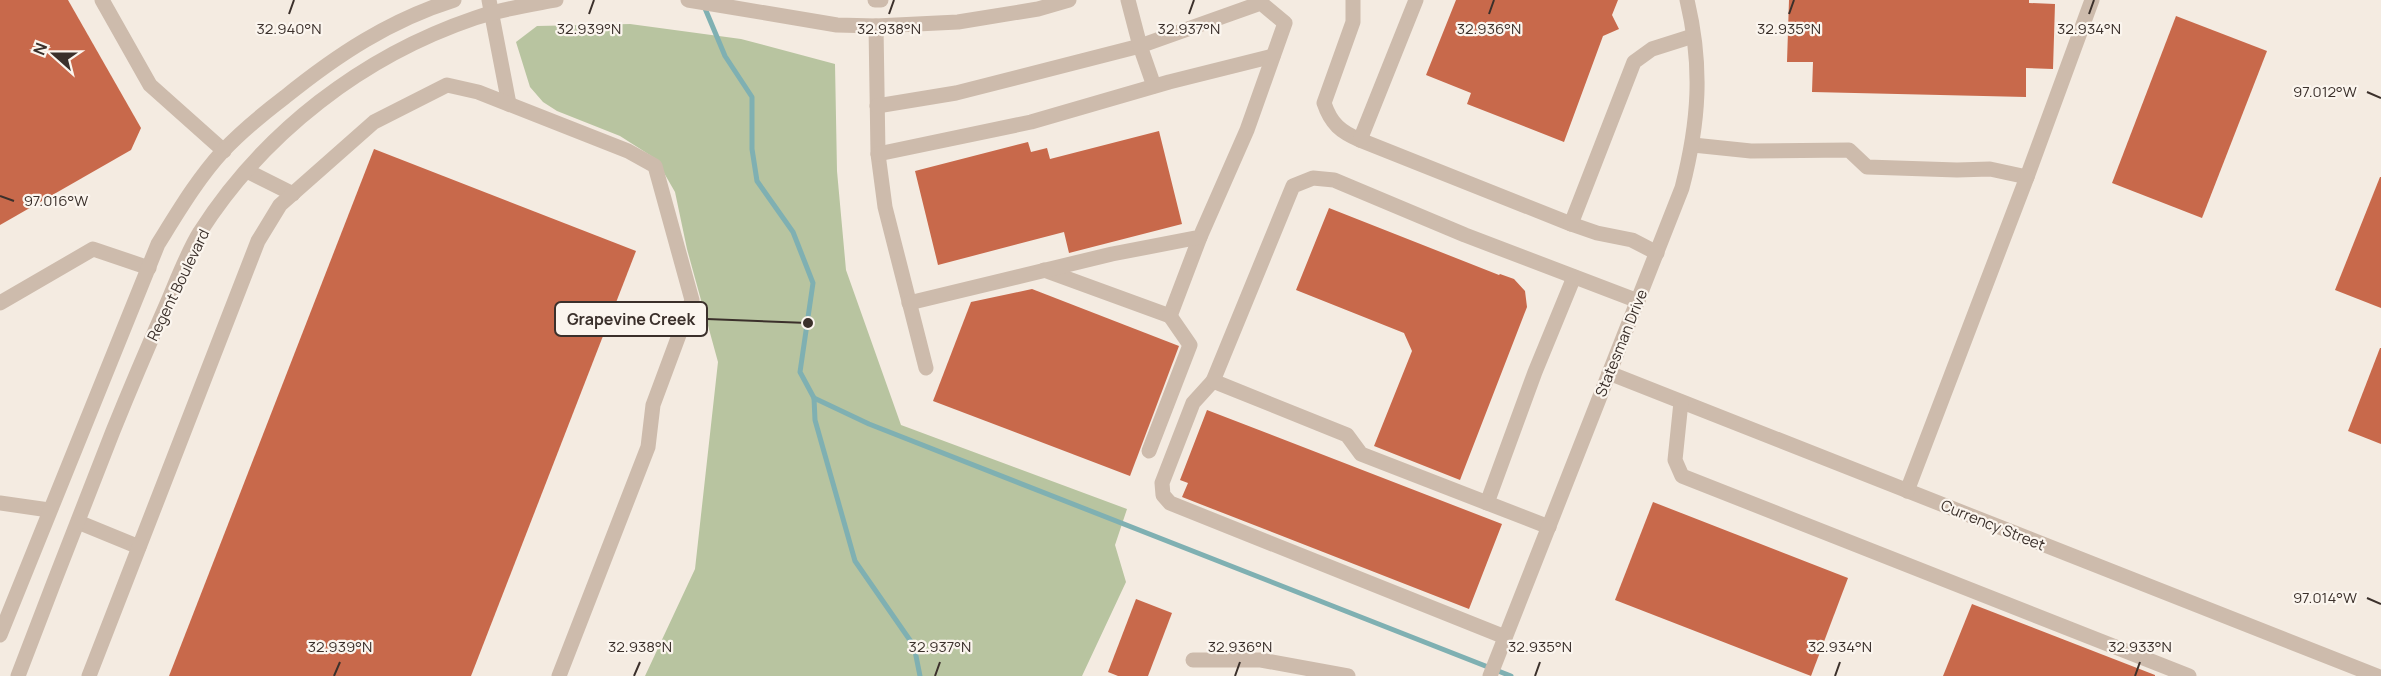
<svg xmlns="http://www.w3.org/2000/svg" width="2381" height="676" font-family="Manrope,sans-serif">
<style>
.green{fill:#b8c4a0}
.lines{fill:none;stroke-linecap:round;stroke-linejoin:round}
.stream{stroke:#7fb0b2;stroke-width:5}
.building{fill:#c8694b}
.minor{stroke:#cdbbac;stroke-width:15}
.ticks{fill:none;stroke:#3b302b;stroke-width:2}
.labels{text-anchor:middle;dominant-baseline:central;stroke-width:4.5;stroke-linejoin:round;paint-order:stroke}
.street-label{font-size:15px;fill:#3b302b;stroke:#fbf5ee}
.ticks-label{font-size:15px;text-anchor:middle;fill:#3b302b;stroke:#fbf5ee;stroke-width:4.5;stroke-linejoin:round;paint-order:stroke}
.leader{fill:none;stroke:#3b302b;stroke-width:2}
.callout-dot{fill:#3b302b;stroke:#fbf5ee;stroke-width:2}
.callout{fill:#fbf5ee;stroke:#3b302b;stroke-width:2}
.callout-label{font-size:16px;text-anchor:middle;font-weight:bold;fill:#3b302b}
</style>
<rect width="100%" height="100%" fill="#f4ebe1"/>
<path class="green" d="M 630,24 L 741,39 L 835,64 L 837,171 L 846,270 L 901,425 L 1127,509 L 1115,545 L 1126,582 L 1082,676 L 645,676 L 695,569 L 718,362 L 687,249 L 675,192 L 656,159 L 620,136 L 557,111 L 543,102 L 530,87 L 516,42 L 537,26 Z"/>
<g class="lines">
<g class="stream">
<path d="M 704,6 L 725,56 L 752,97 L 752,149 L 757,181 L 793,232 L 813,283 L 800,372 L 814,398 L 815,420 L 855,561 L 914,646 L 920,676"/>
<path d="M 814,398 L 869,424 L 1511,676"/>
</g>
</g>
<g class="building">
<path d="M 0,0 L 68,0 L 141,128 L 131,150 L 0,225 Z"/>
<path d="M 1456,0 L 1618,0 L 1612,15 L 1619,29 L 1603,36 L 1564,142 L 1467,104 L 1471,93 L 1426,75 Z"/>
<path d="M 1789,0 L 2029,0 L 2029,3 L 2055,4 L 2053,69 L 2026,68 L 2026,97 L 1812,92 L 1813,62 L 1787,62 Z"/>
<path d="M 2176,16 L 2267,51 L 2202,218 L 2112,183 Z"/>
<path d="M 1159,131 L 1182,224 L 1069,253 L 1064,232 L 938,265 L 915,171 L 1028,142 L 1031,152 L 1047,148 L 1050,159 Z"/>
<path d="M 374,149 L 636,251 L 471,676 L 169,676 Z"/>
<path d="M 2380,177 L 2381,177 L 2381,308 L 2335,290 Z"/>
<path d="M 1329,208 L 1499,275 L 1500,274 L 1514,279 L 1525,291 L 1527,307 L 1460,480 L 1374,446 L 1412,351 L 1404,333 L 1296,290 Z"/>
<path d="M 1032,289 L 1179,346 L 1130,476 L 933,401 L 971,302 Z"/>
<path d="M 2380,348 L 2381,348 L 2381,444 L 2348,431 Z"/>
<path d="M 1207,410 L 1502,524 L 1469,609 L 1182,497 L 1188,483 L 1180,480 Z"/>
<path d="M 1653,502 L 1848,578 L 1811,676 L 1615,600 Z"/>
<path d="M 1136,599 L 1172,613 L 1148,676 L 1118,676 L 1108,672 Z"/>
<path d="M 1972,604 L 2155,675 L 2155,676 L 1943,676 Z"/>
</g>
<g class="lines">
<g class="minor">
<path d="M 102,0 L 150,85 L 224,151"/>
<path d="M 489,0 L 509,104"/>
<path d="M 688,0 L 837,25 L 876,26 L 958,22 L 1038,9 L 1069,0"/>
<path d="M 875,0 L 881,0"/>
<path d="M 1353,0 L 1353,22 L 1324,103 C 1331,124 1341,132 1360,140 L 1571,224 L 1597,233 L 1632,240 L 1657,253"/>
<path d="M 876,26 L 878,154 L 885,207 L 926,368"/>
<path d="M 877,106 L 956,93 L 1140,46 L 1154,86"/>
<path d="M 1360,140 L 1416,0"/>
<path d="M 1693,145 L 1751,151 L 1849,150 L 1867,167 L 1957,170 L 1990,169 L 2027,177"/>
<path d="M 878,154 L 1031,122 L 1169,82 L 1273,56"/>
<path d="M 247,171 L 293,194"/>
<path d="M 1571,224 L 1634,62 L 1652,49 L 1693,36"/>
<path d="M 1044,270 L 1170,316 L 1200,237"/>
<path d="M 0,303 L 93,249 L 149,268"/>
<path d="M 909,303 L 1112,254 L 1200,237 L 1247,130 L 1285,23 L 1261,3 L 1140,46 L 1128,0"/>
<path d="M 1609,373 L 2377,676"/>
<path d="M 1213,381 L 1193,403 L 1162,483 L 1163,495 L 1170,503 L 1505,637"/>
<path d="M 1681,402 L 1675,460 L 1682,476 L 2189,676"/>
<path d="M 1149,451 L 1190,345 L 1170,316"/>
<path d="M 1907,491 L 2027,177 L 2092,0"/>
<path d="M 0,503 L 49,510"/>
<path d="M 1487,503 L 1535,372 L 1574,277"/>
<path d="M 78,522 L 139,547"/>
<path d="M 1549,527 L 1361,454 L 1347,435 L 1213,381 L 1293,186 L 1313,178 L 1334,180 L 1465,235 L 1638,301"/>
<path d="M 0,635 L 158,244 C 178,212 198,178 223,151 C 242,131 264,113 285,97 C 337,55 390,20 454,0"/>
<path d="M 1193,660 L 1261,660 L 1348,676"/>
<path d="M 18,676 C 49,594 81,513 113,431 C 130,389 147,349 165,308 C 176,283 186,255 200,232 C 264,132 363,56 475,18 C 501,9 529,5 556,0"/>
<path d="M 89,676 L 258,241 L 280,205 L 374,122 L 447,85 L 478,92 L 628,151 L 655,166 L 692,300 L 653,405 L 648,447 L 559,676"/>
<path d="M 1490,676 L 1682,188 C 1699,122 1703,67 1687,0"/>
</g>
</g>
<path class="ticks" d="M 289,14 L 294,0M 589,14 L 594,0M 889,14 L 894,0M 1189,14 L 1194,0M 1489,14 L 1494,0M 1789,14 L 1794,0M 2089,14 L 2094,0M 2367,92 L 2381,98M 0,196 L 14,201M 2367,598 L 2381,604M 334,676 L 340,662M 634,676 L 640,662M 935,676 L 940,662M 1235,676 L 1240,662M 1535,676 L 1540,662M 1835,676 L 1840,662M 2135,676 L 2140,662"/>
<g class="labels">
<g class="street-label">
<text transform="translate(178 285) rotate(-64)">Regent Boulevard</text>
<text transform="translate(1621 343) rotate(-68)">Statesman Drive</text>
<text transform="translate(1993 525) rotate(22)">Currency Street</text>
</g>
</g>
<g class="ticks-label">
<text x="1789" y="34">32.935°N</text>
<text x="289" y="34">32.940°N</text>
<text x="589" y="34">32.939°N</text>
<text x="889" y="34">32.938°N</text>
<text x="1189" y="34">32.937°N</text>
<text x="1489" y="34">32.936°N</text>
<text x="2089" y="34">32.934°N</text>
<text x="2325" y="97">97.012°W</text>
<text x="56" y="206">97.016°W</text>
<text x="2325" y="603">97.014°W</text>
<text x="340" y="652">32.939°N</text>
<text x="640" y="652">32.938°N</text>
<text x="940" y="652">32.937°N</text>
<text x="1240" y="652">32.936°N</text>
<text x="1540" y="652">32.935°N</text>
<text x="1840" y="652">32.934°N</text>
<text x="2140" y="652">32.933°N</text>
</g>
<path class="leader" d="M808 323L707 319"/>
<circle class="callout-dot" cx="808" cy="323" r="6"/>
<rect class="callout" x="555" y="302" width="152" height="34" rx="6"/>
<g class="callout-label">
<text x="631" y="325">Grapevine Creek</text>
</g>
<g transform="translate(54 54) rotate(291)" stroke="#fbf5ee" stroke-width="4.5" paint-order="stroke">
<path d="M0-4.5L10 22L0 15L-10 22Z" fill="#3b302b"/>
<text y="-9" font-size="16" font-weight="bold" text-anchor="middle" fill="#3b302b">N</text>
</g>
</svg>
